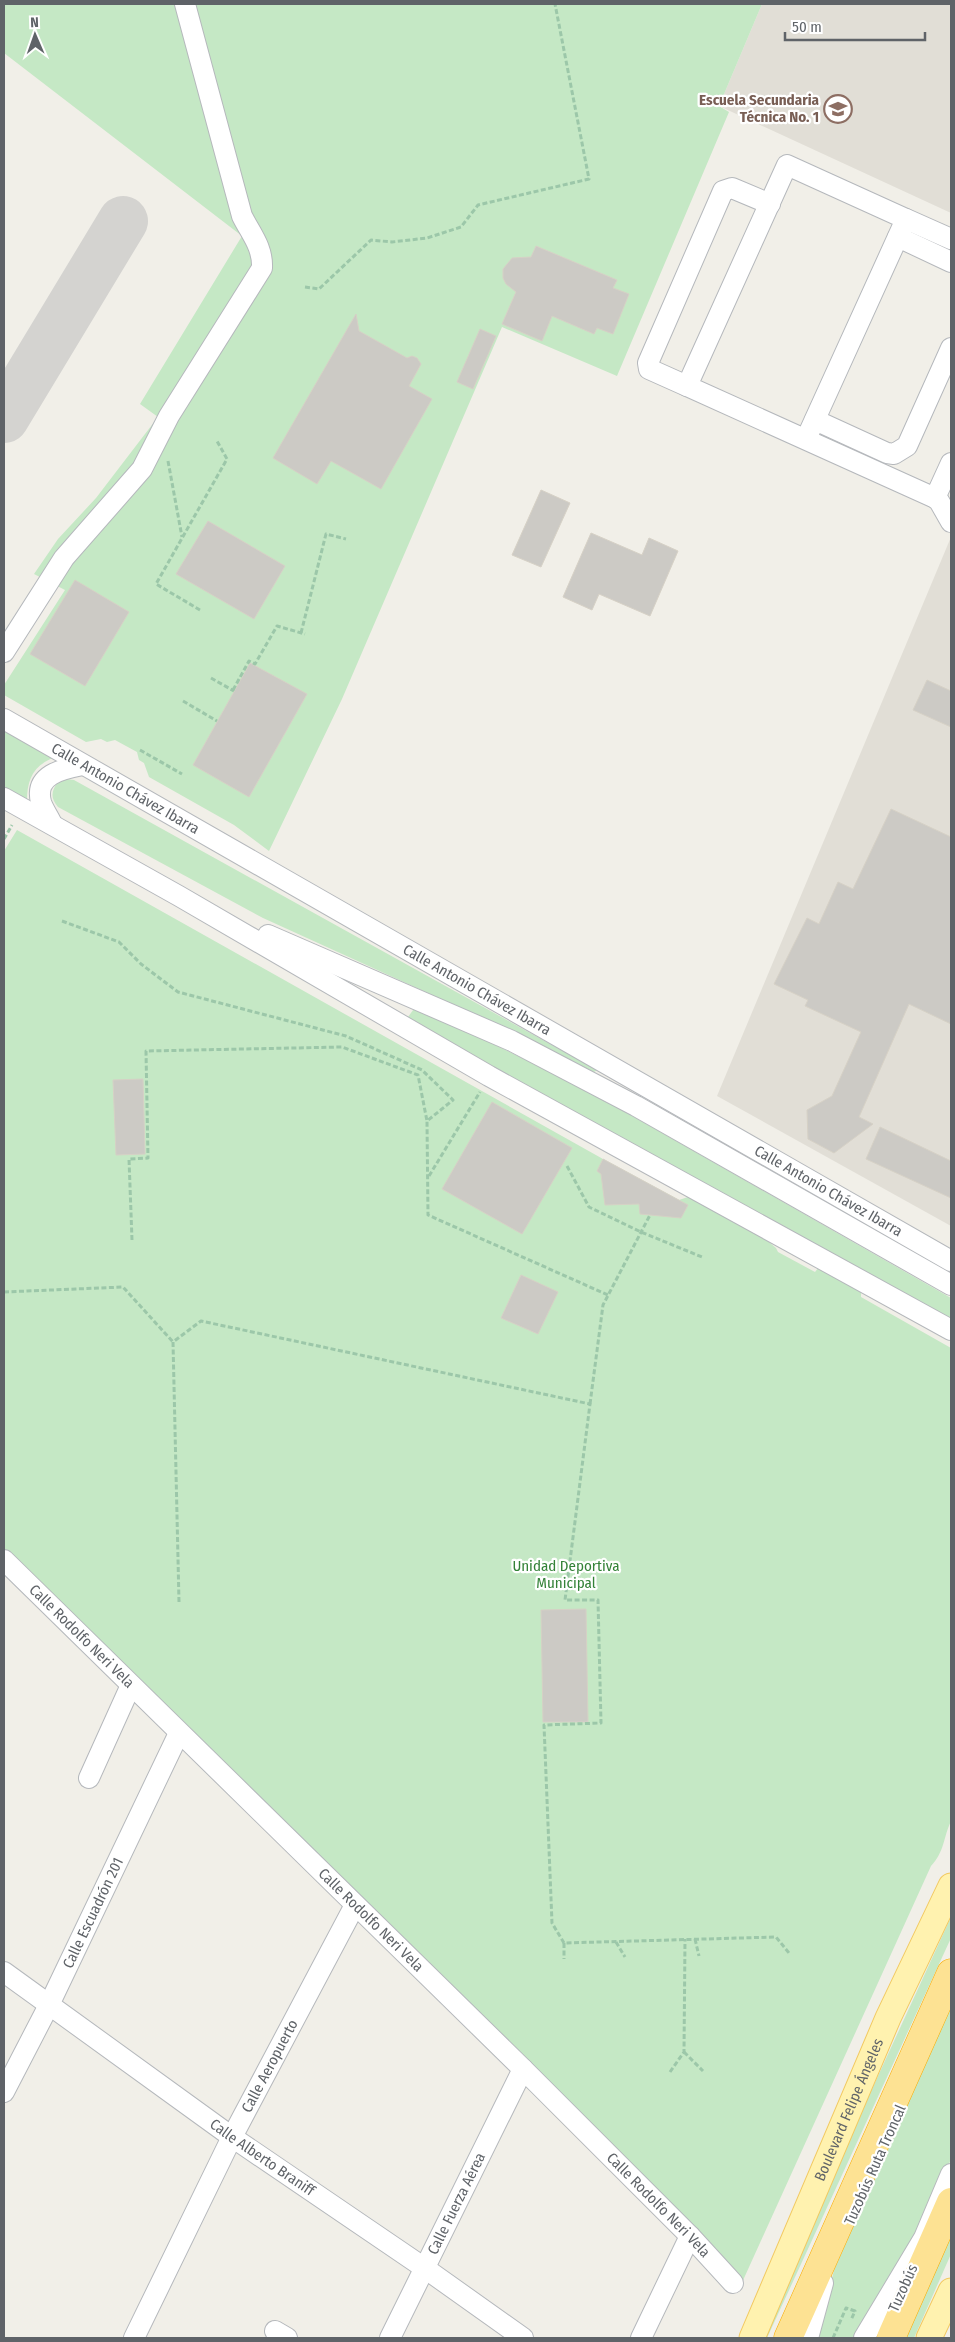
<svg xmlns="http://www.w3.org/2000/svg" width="955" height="2342" font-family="'Fira Sans Condensed',sans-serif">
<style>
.education{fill:#e1ded6}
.green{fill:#c5e8c5}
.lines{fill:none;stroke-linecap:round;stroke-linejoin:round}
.taxiway{stroke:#d4d3d0;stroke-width:50}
.building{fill:#cccac5;stroke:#d6d1c6}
.minor-casing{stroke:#b5b8bc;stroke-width:22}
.major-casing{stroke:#f2c960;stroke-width:27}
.highway-casing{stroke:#f9ab00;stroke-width:29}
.path{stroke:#9cc7a9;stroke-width:3;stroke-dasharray:5 2.5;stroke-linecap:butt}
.minor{stroke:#fff;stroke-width:20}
.major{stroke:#fff2af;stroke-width:25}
.highway{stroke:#fde293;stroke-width:28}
.labels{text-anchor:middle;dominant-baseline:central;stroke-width:4.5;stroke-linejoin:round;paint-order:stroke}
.education-label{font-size:15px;font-weight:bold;fill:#785e54;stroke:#fff;text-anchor:end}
.street-label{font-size:15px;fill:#5f6368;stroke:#fff}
.park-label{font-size:15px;fill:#348238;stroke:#fff}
</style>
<rect width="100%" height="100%" fill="#f1efe8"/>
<g class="education">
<path d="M 762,4 L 951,4 L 951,213 L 719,106 Z"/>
<path d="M 951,537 L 951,1226 L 717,1096 Z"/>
</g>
<g class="green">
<path d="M 4,4 L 762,4 L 719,106 L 729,112 L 617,376 L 502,327 L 342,699 L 269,851 L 234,825 L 149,777 L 144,763 L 139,760 L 137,752 L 115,740 L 107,742 L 101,739 L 86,742 L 4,695 L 4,685 L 65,590 L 34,574 L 58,539 L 96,498 L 158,417 L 140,404 L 242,236 L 4,53 Z"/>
<path d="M 4,731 L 53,758 C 33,766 27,780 27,801 L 4,788 Z"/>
<path d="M 66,779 L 74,780 L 597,1070 L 594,1072 L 518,1034 L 263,918 L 58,807 C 50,798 51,790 59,781 Z"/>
<path d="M 17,830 L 603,1159 L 679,1200 L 691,1196 L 750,1226 L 776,1248 L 778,1252 L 815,1272 L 819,1267 L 855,1279 L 861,1292 L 861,1297 L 951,1348 L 951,1821 C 943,1838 945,1851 931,1866 L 740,2287 L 4,1558 L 4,851 Z"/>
<path d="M 416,1006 L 587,1090 L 951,1298 L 951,1322 L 542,1095 L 408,1017 Z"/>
<path d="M 951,1917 L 951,1938 L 767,2338 L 761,2338 L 833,2174 Z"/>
<path d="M 951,2005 L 951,2159 L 919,2234 L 855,2338 L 818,2338 L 834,2270 Z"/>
<path d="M 951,2232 L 951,2254 L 914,2338 L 905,2338 Z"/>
</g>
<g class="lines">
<path class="taxiway" d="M 4,418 L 123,221"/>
</g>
<g class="building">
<path d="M 536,246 L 617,280 L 613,288 L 629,294 L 613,334 L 597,328 L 594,334 L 552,316 L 542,341 L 502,324 L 516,292 L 506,284 L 503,278 L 503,269 L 512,258 L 531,257 Z"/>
<path d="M 356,314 L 359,331 L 407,358 L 412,356 L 417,358 L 421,364 L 409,386 L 432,399 L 381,489 L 331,461 L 317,484 L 273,458 Z"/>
<path d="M 480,329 L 496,336 L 473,389 L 457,382 Z"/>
<path d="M 541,490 L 570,503 L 541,567 L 512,555 Z"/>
<path d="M 208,521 L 285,566 L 254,619 L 176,574 Z"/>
<path d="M 591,533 L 642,555 L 649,538 L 678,551 L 650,616 L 599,594 L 592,610 L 563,597 Z"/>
<path d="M 75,580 L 129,612 L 85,686 L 30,654 Z"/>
<path d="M 250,663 L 307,694 L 249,797 L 193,765 Z"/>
<path d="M 927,680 L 951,691 L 951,727 L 913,710 Z"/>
<path d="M 891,809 L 951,837 L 951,1024 L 909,1004 L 859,1117 L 873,1124 L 834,1153 L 808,1139 L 807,1110 L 832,1096 L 861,1032 L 805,1006 L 808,1000 L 774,984 L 807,918 L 819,924 L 838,882 L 853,889 Z"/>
<path d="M 143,1079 L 145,1154 L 116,1155 L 113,1080 Z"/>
<path d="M 492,1102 L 572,1148 L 522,1234 L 442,1189 Z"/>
<path d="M 880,1127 L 951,1161 L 951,1198 L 866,1159 Z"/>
<path d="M 603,1159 L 688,1205 L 681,1218 L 640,1214 L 639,1204 L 605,1205 L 601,1174 L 597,1171 Z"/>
<path d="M 521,1275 L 558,1292 L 538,1334 L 501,1318 Z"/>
<path d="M 586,1609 L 588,1722 L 543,1722 L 541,1610 Z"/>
</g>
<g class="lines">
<defs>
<g id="minor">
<path d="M 906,219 L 951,239"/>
<path d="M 898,237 L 951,262"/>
<path d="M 687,386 L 649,369 L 648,363 L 723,191 L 732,188 L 770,204"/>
<path d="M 815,420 L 887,453 L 894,454 L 907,446 L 951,348"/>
<path d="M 806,439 L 906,219 L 787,165 L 687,386 L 935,498 L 939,501 L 951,522"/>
<path d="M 935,498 L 951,463"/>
<path d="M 4,652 L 64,558 L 142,469 L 169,416 L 262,268 C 263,247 251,234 242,216 L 185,4"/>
<path id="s1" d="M 4,719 L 951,1261"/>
<path d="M 4,798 L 179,896 L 489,1076 L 951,1330"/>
<path d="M 52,824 C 49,817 43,809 41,802 C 34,774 63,769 83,765"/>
<path d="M 268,935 L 512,1041 L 636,1106 L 951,1285"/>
<path id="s2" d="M 4,1560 L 523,2069 L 690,2236 L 733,2283"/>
<path d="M 89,1778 L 131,1685"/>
<path id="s3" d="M 4,1972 L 232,2137 L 426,2269 L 523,2338"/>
<path id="s4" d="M 4,2092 L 49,2005 L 179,1733"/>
<path d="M 275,2331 L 287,2338"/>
<path id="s5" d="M 134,2338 L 232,2137 L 355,1905"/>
<path id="s6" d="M 390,2338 L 523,2069"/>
<path d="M 641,2338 L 690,2236"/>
<path d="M 808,2338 L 823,2283"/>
<path d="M 864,2338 L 924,2238 L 951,2174"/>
</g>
<g id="major">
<path id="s7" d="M 752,2338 L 888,2018 L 951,1886"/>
<path d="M 929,2338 L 951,2291"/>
</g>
<g id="highway">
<path d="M 788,2338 L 951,1973"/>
<path d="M 891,2338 L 951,2202"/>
</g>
</defs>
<use href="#minor" class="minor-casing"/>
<use href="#major" class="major-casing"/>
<use href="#highway" class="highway-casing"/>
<g class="path">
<path d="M 305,287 L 319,289 L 371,240 L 392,242 L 427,238 L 461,227 L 478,205 L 589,179 L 555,4"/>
<path d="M 168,461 L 182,537"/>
<path d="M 200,610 L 156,584 L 227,459 L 217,441"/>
<path d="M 301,633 L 326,534 L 346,539"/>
<path d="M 211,678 L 234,691"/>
<path d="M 233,690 L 249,661 L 255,664 L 277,626 L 305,634"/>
<path d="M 183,701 L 217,721"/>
<path d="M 140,750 L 182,774"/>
<path d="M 4,839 L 12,825"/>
<path d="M 62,921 L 119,942 L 141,964 L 178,992 L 346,1036 L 422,1070 L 453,1100 L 427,1121 L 428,1215 L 608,1295"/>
<path d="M 567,1166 L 589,1207 L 641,1232 L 702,1257"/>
<path d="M 429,1176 L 480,1092"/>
<path d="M 132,1240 L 129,1159 L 148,1158 L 146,1051 L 342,1047 L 418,1075 L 427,1121"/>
<path d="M 4,1292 L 123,1287 L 173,1342"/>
<path d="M 590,1404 L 603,1305 L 650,1215"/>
<path d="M 179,1602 L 173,1342 L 201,1321 L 590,1404 L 565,1600 L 598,1600 L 601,1723 L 544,1725 L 552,1923 L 564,1943 L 776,1937 L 789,1953"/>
<path d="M 695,1939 L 699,1956"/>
<path d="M 616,1942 L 625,1957"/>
<path d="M 564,1943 L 564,1959"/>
<path d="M 684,2052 L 703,2071"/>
<path d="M 670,2072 L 684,2052 L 685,1939"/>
<path d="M 833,2338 L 846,2308 L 855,2311 L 851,2320"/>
</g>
<use href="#minor" class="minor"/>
<use href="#major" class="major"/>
<use href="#highway" class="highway"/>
</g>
<defs>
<symbol id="school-ring" viewBox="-11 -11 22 22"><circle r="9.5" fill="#fff" stroke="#8d6e63" stroke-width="1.5"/><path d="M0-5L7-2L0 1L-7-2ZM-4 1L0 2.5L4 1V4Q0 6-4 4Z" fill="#8d6e63"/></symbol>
</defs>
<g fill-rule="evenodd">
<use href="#school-ring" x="822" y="93" width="32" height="32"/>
</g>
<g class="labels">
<g class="education-label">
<text x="819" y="100">Escuela Secundaria<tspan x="819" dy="17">Técnica No. 1</tspan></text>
</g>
<g class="street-label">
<text stroke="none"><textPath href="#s1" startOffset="140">Calle Antonio Chávez Ibarra</textPath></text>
<text stroke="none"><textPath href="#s1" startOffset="545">Calle Antonio Chávez Ibarra</textPath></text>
<text stroke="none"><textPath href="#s1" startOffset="950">Calle Antonio Chávez Ibarra</textPath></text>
<text stroke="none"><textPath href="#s2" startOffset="109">Calle Rodolfo Neri Vela</textPath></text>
<text stroke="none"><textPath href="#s4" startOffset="200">Calle Escuadrón 201</textPath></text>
<text stroke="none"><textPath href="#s2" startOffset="514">Calle Rodolfo Neri Vela</textPath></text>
<text stroke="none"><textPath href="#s5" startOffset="304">Calle Aeropuerto</textPath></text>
<text stroke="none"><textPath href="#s7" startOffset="248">Boulevard Felipe Ángeles</textPath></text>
<text stroke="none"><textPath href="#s3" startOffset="318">Calle Alberto Braniff</textPath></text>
<text transform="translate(875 2165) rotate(-66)">Tuzobús Ruta Troncal</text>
<text stroke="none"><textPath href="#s6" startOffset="150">Calle Fuerza Aérea</textPath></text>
<text stroke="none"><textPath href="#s2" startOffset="919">Calle Rodolfo Neri Vela</textPath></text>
<text transform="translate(903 2288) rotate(-66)">Tuzobús</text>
</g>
<g class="park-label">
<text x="566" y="1566">Unidad Deportiva<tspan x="566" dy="17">Municipal</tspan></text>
</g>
</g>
<rect width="955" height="2342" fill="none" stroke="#5f6368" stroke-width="10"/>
<g transform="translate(35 35) rotate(358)" stroke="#ffffff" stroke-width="4" paint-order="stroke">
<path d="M0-4L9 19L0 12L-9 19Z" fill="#5f6368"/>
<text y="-8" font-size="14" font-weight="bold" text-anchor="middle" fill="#5f6368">N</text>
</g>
<path d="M785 32v8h140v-8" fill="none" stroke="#5f6368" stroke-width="2.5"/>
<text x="792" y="32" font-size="15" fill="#5f6368" stroke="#ffffff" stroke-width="4" paint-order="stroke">50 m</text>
</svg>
